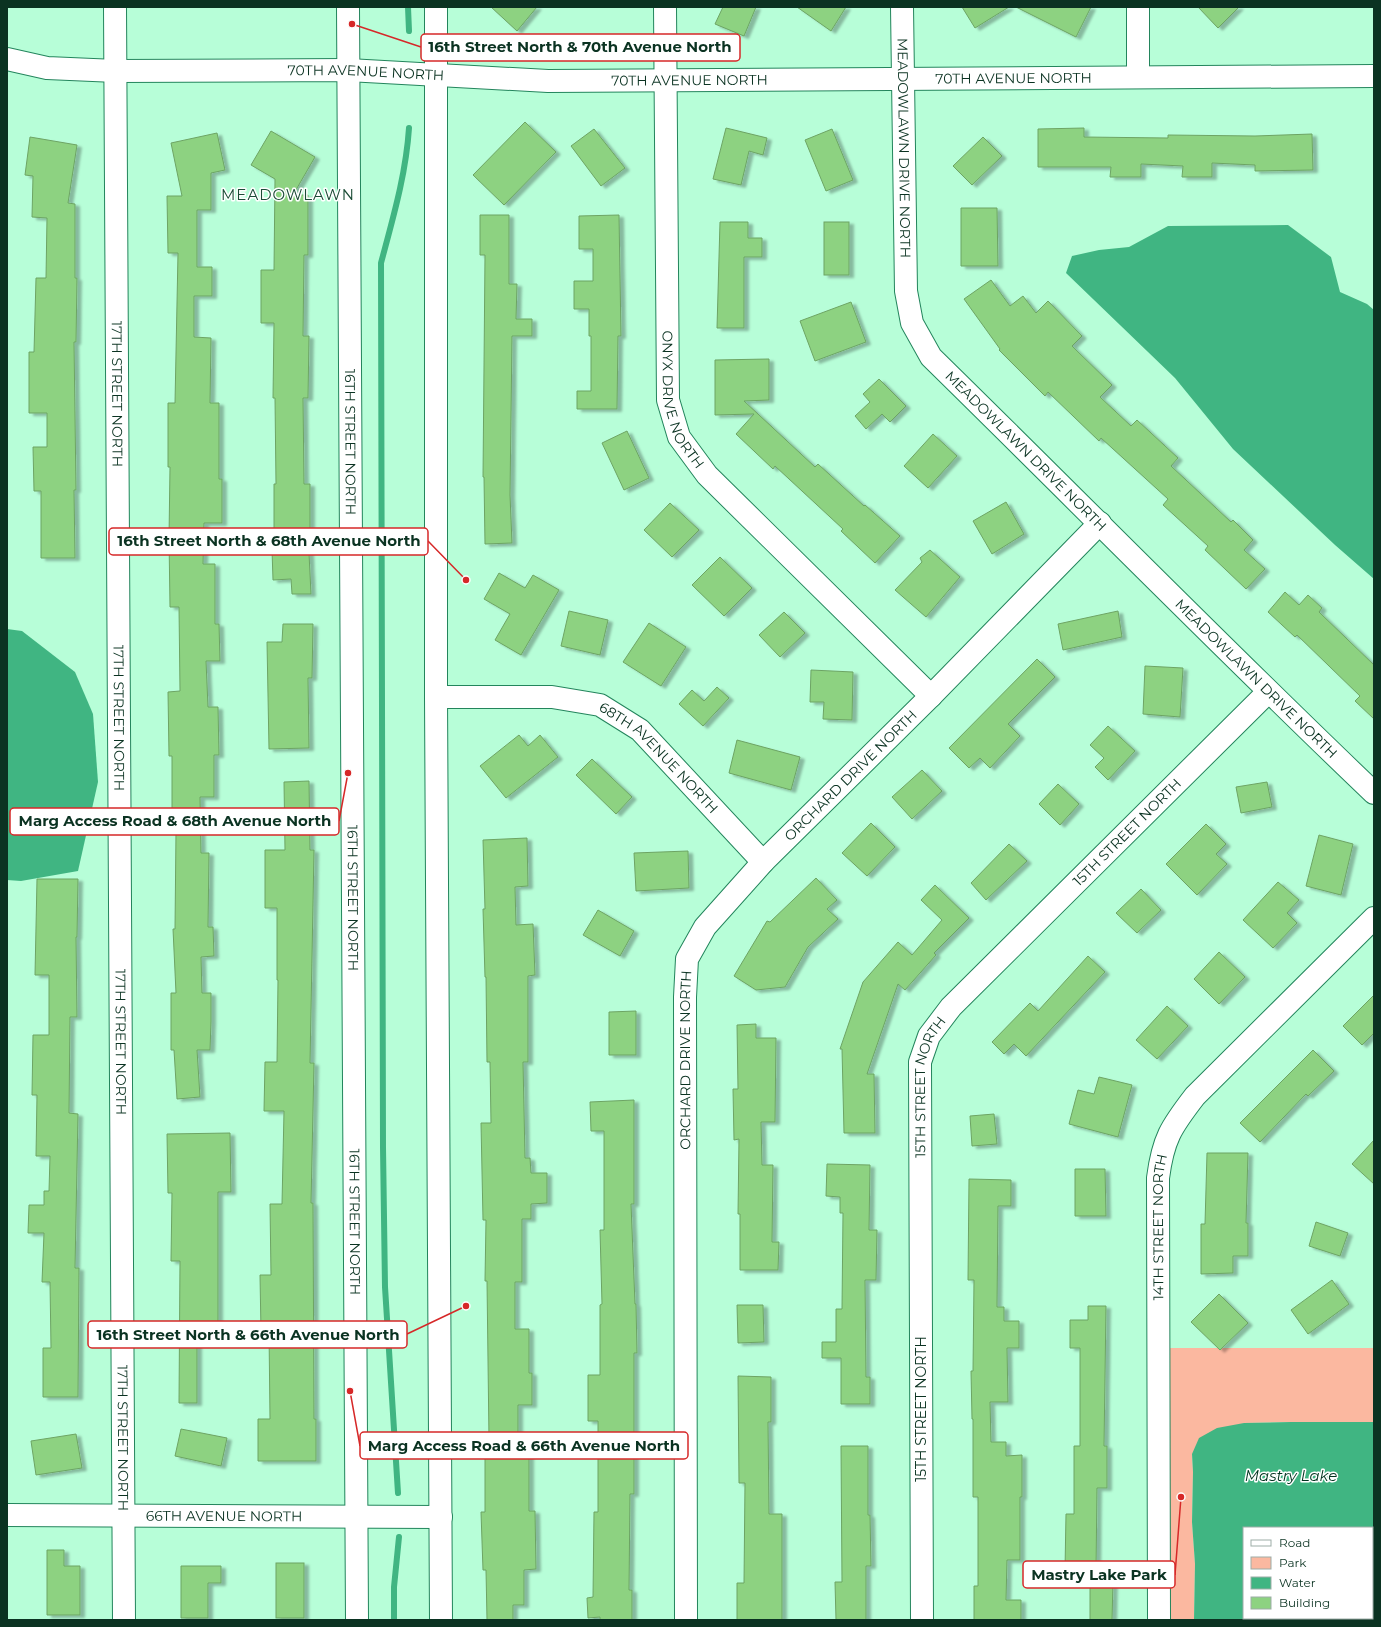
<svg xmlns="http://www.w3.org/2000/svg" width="1381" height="1627" font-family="Montserrat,sans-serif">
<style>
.green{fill:#fbb8a0}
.water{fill:#40b582;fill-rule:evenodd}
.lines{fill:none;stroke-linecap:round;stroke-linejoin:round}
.stream{stroke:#40b582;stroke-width:6}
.building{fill:#8dd281;stroke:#6da464;filter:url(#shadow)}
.street-casing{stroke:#23855c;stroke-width:24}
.secondary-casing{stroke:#23855c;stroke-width:24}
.street{stroke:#fff;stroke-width:22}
.secondary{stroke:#fff;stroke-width:22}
.labels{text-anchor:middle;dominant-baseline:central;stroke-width:3;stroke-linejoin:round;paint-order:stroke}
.street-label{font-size:14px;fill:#0b3322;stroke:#fff}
.neighbourhood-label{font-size:15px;letter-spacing:1px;fill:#1a4b35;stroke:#fff}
.water-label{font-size:15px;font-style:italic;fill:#00331e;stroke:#fff}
.leader{fill:none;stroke:#d62828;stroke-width:1.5}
.callout-dot{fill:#d62828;stroke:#fff;stroke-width:1.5}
.callout{fill:#fff;stroke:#d62828;stroke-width:1.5}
.callout-label{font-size:15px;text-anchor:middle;font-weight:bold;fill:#0b3322}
</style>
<defs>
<filter id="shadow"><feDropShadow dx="4.5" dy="2.5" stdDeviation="1" flood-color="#0004"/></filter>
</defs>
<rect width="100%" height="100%" fill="#b7fed8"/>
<path class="green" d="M 1169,1348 L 1374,1348 L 1374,1422 L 1291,1422 L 1244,1423 L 1192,1454 L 1193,1472 L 1192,1522 L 1195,1564 L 1194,1620 L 1169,1620 Z"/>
<g class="water">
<path d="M 1288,225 L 1331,257 L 1340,292 L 1367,304 L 1374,310 L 1374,579 L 1335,545 L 1233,449 L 1175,378 L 1066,273 L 1072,256 L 1099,250 L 1129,247 L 1168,226 Z"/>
<path d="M 7,629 L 22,631 L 75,672 L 93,714 L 98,782 L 78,871 L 21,881 L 7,880 Z"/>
<path d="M 1291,1422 L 1374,1422 L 1374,1620 L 1194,1620 L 1195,1564 L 1192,1522 L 1193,1472 L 1192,1454 L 1199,1438 L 1217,1428 L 1244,1423 ZM 1244,1528 L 1372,1528 L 1372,1618 L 1244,1618 Z"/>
</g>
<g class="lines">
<g class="stream">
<path d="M 408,7 L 409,31"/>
<path d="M 398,1493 L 385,1287 L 383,1147 L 381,263 C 393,218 406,174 409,128"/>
<path d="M 394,1620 L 394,1587 L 399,1537"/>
</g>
</g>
<g class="building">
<path d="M 491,7 L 537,7 L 517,31 Z"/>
<path d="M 723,7 L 756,7 L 744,36 L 715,24 Z"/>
<path d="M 797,7 L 846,7 L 831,31 Z"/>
<path d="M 962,7 L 1009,7 L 975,28 Z"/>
<path d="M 1016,7 L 1091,7 L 1076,37 Z"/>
<path d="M 1198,7 L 1239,7 L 1218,28 Z"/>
<path d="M 525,122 L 556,152 L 504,205 L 473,175 Z"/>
<path d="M 726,128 L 767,138 L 763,155 L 749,151 L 741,185 L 713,179 Z"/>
<path d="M 1084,128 L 1084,137 L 1168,138 L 1168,135 L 1255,136 L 1312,134 L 1313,170 L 1255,171 L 1255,165 L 1212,163 L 1212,177 L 1182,177 L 1183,166 L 1141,164 L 1141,177 L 1110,177 L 1111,167 L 1038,167 L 1038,129 Z"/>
<path d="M 594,129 L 625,168 L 601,186 L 571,146 Z"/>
<path d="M 832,129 L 853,180 L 826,191 L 805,140 Z"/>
<path d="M 271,131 L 315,157 L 293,195 L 308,195 L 308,255 L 304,255 L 303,336 L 309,336 L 308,398 L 303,398 L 304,484 L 310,484 L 310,533 L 308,533 L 311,594 L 292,594 L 291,579 L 273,580 L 272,550 L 274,550 L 274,484 L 276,484 L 275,398 L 273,398 L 274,323 L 261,323 L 261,270 L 274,270 L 275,179 L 251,165 Z"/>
<path d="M 217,133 L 225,170 L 211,173 L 211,210 L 197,210 L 197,267 L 212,267 L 212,296 L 194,296 L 194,337 L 211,338 L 210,403 L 219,403 L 219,479 L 222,479 L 222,523 L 204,523 L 203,564 L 215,564 L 215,624 L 219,624 L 220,661 L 206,661 L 208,707 L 218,707 L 219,755 L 214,755 L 214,797 L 200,797 L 201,853 L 209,853 L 208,927 L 213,927 L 214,956 L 201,957 L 202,993 L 211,993 L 211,1022 L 210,1050 L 197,1050 L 200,1097 L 177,1099 L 174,1050 L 171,1050 L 171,993 L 176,993 L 173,929 L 175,929 L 176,831 L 172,831 L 172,756 L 169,756 L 168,692 L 180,691 L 179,607 L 170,607 L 169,538 L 170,467 L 168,467 L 168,403 L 175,403 L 178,253 L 168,253 L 167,196 L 182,196 L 171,143 Z"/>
<path d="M 30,137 L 77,145 L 68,203 L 75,204 L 75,278 L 77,278 L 76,342 L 74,342 L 76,490 L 74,490 L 75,558 L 41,558 L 41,491 L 34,491 L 33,447 L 47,447 L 47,413 L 29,413 L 29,352 L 34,352 L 36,278 L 46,278 L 47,218 L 32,217 L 33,176 L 25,175 Z"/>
<path d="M 983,137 L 1002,156 L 972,185 L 953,166 Z"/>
<path d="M 961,208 L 997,208 L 998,266 L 961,266 Z"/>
<path d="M 480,215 L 509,215 L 509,284 L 517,284 L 516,319 L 532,319 L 532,336 L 512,336 L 510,495 L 512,543 L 485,544 L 484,477 L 483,477 L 485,255 L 480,255 Z"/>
<path d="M 619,215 L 621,336 L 618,336 L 617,409 L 577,409 L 577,391 L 591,391 L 591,336 L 589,336 L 589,309 L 574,309 L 574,281 L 593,281 L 593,249 L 579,249 L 579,216 Z"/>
<path d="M 720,222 L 748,222 L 748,238 L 762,238 L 762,257 L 744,257 L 744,328 L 717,328 Z"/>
<rect x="824" y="222" width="25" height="53"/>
<path d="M 991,280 L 1010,306 L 1023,296 L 1036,313 L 1048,301 L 1082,336 L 1072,346 L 1112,385 L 1100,397 L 1131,426 L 1137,420 L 1178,458 L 1171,466 L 1231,522 L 1233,520 L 1253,540 L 1244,550 L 1265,569 L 1246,589 L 1205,550 L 1208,546 L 1163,505 L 1168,499 L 1101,438 L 1099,441 L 1048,392 L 1045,396 L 999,350 L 1000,349 L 964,299 Z"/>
<path d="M 851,302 L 866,342 L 815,361 L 800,321 Z"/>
<path d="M 769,359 L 769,400 L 744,401 L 815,467 L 818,464 L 864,506 L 865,505 L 900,536 L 875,563 L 841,531 L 843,529 L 775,466 L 773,469 L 736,434 L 754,414 L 715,415 L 715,360 Z"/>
<path d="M 879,379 L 906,406 L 890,422 L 882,414 L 866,429 L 855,416 L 870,402 L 863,394 Z"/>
<path d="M 627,431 L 649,478 L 624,490 L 602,443 Z"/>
<path d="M 933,434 L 957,456 L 928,488 L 904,466 Z"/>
<path d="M 1006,502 L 1024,534 L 992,554 L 973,521 Z"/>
<path d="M 670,503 L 699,530 L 672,557 L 644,530 Z"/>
<path d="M 930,550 L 960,577 L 926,617 L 895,590 L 922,562 L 920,558 Z"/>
<path d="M 720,557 L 752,588 L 724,616 L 692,585 Z"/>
<path d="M 499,573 L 525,588 L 533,575 L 559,590 L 521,655 L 495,640 L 510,614 L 484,599 Z"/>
<path d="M 1285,592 L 1299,605 L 1308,595 L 1322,608 L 1319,612 L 1374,665 L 1374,719 L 1355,701 L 1360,696 L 1297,635 L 1295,637 L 1268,612 Z"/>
<path d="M 569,611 L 608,620 L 600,655 L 561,646 Z"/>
<path d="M 1118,611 L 1122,637 L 1063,650 L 1058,624 Z"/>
<path d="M 784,612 L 805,633 L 780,657 L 759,635 Z"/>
<path d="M 649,623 L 686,647 L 661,686 L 623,662 Z"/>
<path d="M 283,624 L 313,624 L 312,678 L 308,678 L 309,748 L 269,749 L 267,642 L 282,642 Z"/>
<path d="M 1037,659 L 1055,677 L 1008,724 L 1020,736 L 990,768 L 980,758 L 969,768 L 949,748 Z"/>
<path d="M 1145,666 L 1183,668 L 1180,717 L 1143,714 Z"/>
<path d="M 811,670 L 853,672 L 852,720 L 823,719 L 824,702 L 810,702 Z"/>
<path d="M 717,687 L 729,698 L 703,726 L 679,704 L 692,690 L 704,701 Z"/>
<path d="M 1108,726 L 1135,751 L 1108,780 L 1095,767 L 1104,758 L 1090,745 Z"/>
<path d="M 519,735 L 528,746 L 540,735 L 558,757 L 506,798 L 480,766 Z"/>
<path d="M 737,740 L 800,757 L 791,790 L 729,773 Z"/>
<path d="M 592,759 L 632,797 L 616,814 L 576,775 Z"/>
<path d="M 922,770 L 942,791 L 912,819 L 892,797 Z"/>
<path d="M 309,781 L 310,850 L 314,850 L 310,1063 L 314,1063 L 311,1203 L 313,1203 L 314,1419 L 316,1419 L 316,1461 L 258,1461 L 258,1419 L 270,1419 L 269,1331 L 261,1332 L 260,1275 L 271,1275 L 270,1204 L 282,1204 L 284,1111 L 264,1111 L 265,1062 L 277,1062 L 278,980 L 277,980 L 277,908 L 265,908 L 265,850 L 285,850 L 284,782 Z"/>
<path d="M 1267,782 L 1272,807 L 1241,813 L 1236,787 Z"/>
<path d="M 1058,784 L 1079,804 L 1060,825 L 1039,804 Z"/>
<path d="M 871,823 L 895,847 L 867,876 L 842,853 Z"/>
<path d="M 1206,824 L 1226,844 L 1216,854 L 1227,864 L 1197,895 L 1166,864 Z"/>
<path d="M 1319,835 L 1353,844 L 1341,895 L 1306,886 Z"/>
<path d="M 527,838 L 528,886 L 515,887 L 516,925 L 533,924 L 535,975 L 528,976 L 528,1062 L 523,1062 L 525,1158 L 530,1158 L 531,1173 L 547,1173 L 547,1203 L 531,1204 L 531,1219 L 522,1219 L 522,1282 L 515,1282 L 515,1329 L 529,1329 L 529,1373 L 532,1373 L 532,1405 L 518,1405 L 518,1440 L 529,1440 L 529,1511 L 535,1511 L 536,1569 L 524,1570 L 524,1605 L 513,1605 L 513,1620 L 487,1620 L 486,1570 L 483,1570 L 481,1512 L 485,1512 L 485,1440 L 489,1440 L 487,1281 L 485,1281 L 486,1220 L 483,1220 L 481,1123 L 491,1123 L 490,1062 L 487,1062 L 486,977 L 485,977 L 483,909 L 485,909 L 483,840 Z"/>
<path d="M 1009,844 L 1027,861 L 986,900 L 971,883 Z"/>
<path d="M 688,851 L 689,888 L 636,891 L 634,853 Z"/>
<path d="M 816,878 L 837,900 L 827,909 L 838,919 L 808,947 L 785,987 L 756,990 L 734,976 L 767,921 L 770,922 Z"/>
<path d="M 37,879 L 78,879 L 77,937 L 76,937 L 77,1017 L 70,1017 L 69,1113 L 78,1114 L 75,1268 L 79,1268 L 78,1397 L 43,1397 L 43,1348 L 51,1348 L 50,1282 L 42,1282 L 44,1233 L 28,1233 L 29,1205 L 44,1205 L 44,1191 L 49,1191 L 50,1156 L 36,1156 L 37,1095 L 32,1095 L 33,1035 L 49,1035 L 49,975 L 35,975 Z"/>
<path d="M 1278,882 L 1299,900 L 1287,913 L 1297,923 L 1273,948 L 1243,920 Z"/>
<path d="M 935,885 L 969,918 L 934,953 L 936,955 L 905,990 L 898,984 L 867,1074 L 874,1074 L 875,1133 L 844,1133 L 842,1049 L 840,1049 L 863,982 L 898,942 L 912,955 L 942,920 L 921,900 Z"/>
<path d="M 1141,889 L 1161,910 L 1137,933 L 1116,913 Z"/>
<path d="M 598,910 L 634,931 L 620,956 L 583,935 Z"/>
<path d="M 1219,952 L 1245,977 L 1219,1004 L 1194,979 Z"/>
<path d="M 1088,956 L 1105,972 L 1026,1056 L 1014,1044 L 1004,1054 L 992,1042 L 1030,1003 L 1038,1011 Z"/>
<path d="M 1374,995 L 1374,1033 L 1362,1045 L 1343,1026 Z"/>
<path d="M 1167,1006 L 1188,1026 L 1157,1059 L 1136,1040 Z"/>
<path d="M 636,1011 L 636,1055 L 609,1055 L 609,1012 Z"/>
<path d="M 756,1024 L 756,1038 L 776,1038 L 775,1122 L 761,1122 L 762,1165 L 773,1165 L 772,1242 L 779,1242 L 778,1270 L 740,1270 L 740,1214 L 738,1214 L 739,1139 L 734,1140 L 733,1089 L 738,1089 L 737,1025 Z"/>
<path d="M 1313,1050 L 1334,1071 L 1308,1096 L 1306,1094 L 1260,1142 L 1240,1123 Z"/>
<path d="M 1099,1077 L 1132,1085 L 1118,1137 L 1069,1124 L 1078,1090 L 1094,1094 Z"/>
<path d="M 634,1100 L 634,1204 L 631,1204 L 635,1304 L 636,1304 L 637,1353 L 634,1353 L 634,1494 L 630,1494 L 629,1590 L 632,1590 L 632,1620 L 600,1620 L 600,1617 L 588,1618 L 587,1598 L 593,1597 L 594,1512 L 598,1512 L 598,1421 L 588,1421 L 588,1375 L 600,1375 L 600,1305 L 602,1304 L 600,1230 L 604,1230 L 604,1131 L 591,1131 L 590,1102 Z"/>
<path d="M 994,1114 L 997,1144 L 972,1146 L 970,1116 Z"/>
<path d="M 230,1133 L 231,1192 L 218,1192 L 218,1331 L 197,1331 L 197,1403 L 179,1403 L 180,1261 L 171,1261 L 172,1193 L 168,1193 L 167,1134 Z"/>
<path d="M 1374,1140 L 1374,1184 L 1352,1164 Z"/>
<path d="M 1207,1153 L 1248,1153 L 1246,1223 L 1248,1223 L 1248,1256 L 1233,1256 L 1233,1273 L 1201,1274 L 1201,1224 L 1205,1224 Z"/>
<path d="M 827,1164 L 870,1165 L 869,1230 L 877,1230 L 876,1280 L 865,1280 L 866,1377 L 870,1377 L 870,1404 L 841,1404 L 841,1358 L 822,1358 L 822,1342 L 836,1342 L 836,1309 L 842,1309 L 843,1213 L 840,1213 L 840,1197 L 826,1196 Z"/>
<path d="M 1075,1169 L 1105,1169 L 1106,1216 L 1075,1216 Z"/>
<path d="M 969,1179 L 1011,1180 L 1011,1206 L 998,1206 L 997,1307 L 1004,1307 L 1004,1321 L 1019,1321 L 1019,1348 L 1007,1348 L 1008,1402 L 990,1402 L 991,1442 L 1006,1442 L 1006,1456 L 1022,1455 L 1022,1497 L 1020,1497 L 1020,1560 L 1007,1560 L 1006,1600 L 1021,1600 L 1021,1620 L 974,1620 L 974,1586 L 978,1586 L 978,1497 L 973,1497 L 973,1419 L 972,1419 L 971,1371 L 973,1371 L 974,1280 L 968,1280 Z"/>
<path d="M 1316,1222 L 1348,1233 L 1340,1256 L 1309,1246 Z"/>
<path d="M 1332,1280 L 1349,1304 L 1308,1334 L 1291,1310 Z"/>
<path d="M 1219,1294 L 1248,1323 L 1220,1350 L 1191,1322 Z"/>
<path d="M 737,1305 L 763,1305 L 764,1342 L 738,1343 Z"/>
<path d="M 1088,1306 L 1106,1306 L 1104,1446 L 1107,1446 L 1107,1488 L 1097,1488 L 1096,1570 L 1065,1570 L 1066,1514 L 1074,1514 L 1074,1446 L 1080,1446 L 1080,1348 L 1070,1348 L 1070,1320 L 1088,1320 Z"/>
<path d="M 738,1376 L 771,1377 L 771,1422 L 768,1422 L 769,1514 L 782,1514 L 782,1620 L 737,1620 L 737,1583 L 744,1583 L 745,1483 L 739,1483 Z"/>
<path d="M 181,1429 L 227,1438 L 221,1466 L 175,1456 Z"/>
<path d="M 76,1434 L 82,1468 L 36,1475 L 31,1441 Z"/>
<path d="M 841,1446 L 868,1446 L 868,1515 L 870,1515 L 871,1566 L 866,1566 L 866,1620 L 836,1620 L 835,1582 L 842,1582 Z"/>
<path d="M 47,1550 L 64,1550 L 64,1566 L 80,1566 L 80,1615 L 47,1615 Z"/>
<rect x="276" y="1563" width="28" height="55"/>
<path d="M 181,1566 L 221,1566 L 221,1583 L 208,1583 L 208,1618 L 181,1618 Z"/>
<path d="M 1090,1582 L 1113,1582 L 1112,1620 L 1090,1620 Z"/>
</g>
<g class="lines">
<defs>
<g id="street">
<path id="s1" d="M 115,7 L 124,1620"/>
<path id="s2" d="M 665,7 L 668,400 L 679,437 L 707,475 L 931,696"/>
<path id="s3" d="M 902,7 L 906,291 L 912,323 L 931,357 C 1079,502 1224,650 1374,793"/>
<path d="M 1138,77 L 1138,7"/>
<path id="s4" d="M 436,697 L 552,697 L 600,705 L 640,730 L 763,862"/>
<path id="s5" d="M 7,1515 L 441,1517"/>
<path id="s6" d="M 686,1620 L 685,997 L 687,959 L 705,927 L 763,862 L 931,696 L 1100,523"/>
<path id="s7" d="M 922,1620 L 920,1062 L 929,1036 L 951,1007 L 1268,692"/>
<path id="s8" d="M 1159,1620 L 1158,1178 C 1163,1139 1171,1127 1195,1096 L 1374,918"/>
</g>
<g id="secondary">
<path id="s9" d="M 348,7 L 357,1620"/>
<path d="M 436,7 L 436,697 L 441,1620"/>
<path id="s10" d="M 7,59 L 47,68 L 116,71 L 348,70 L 548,81 L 1374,76"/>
</g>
</defs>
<use href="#street" class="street-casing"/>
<use href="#secondary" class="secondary-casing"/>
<use href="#street" class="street"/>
<use href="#secondary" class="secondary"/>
</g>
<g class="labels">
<g class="street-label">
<text stroke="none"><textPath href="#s10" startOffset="360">70TH AVENUE NORTH</textPath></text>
<text stroke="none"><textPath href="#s10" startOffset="1008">70TH AVENUE NORTH</textPath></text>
<text stroke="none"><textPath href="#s10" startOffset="684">70TH AVENUE NORTH</textPath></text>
<text stroke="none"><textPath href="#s3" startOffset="141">MEADOWLAWN DRIVE NORTH</textPath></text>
<text stroke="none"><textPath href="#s1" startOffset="387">17TH STREET NORTH</textPath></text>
<text stroke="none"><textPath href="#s2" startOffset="396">ONYX DRIVE NORTH</textPath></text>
<text stroke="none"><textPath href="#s9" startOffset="435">16TH STREET NORTH</textPath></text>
<text stroke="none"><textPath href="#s3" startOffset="489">MEADOWLAWN DRIVE NORTH</textPath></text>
<text stroke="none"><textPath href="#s3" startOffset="813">MEADOWLAWN DRIVE NORTH</textPath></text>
<text stroke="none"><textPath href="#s1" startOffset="711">17TH STREET NORTH</textPath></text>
<text stroke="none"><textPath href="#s4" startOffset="244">68TH AVENUE NORTH</textPath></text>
<text stroke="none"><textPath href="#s6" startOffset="908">ORCHARD DRIVE NORTH</textPath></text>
<text stroke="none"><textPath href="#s7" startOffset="870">15TH STREET NORTH</textPath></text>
<text stroke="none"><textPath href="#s9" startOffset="891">16TH STREET NORTH</textPath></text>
<text stroke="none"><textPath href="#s1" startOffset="1035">17TH STREET NORTH</textPath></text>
<text stroke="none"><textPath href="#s6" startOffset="560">ORCHARD DRIVE NORTH</textPath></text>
<text stroke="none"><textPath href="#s7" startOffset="535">15TH STREET NORTH</textPath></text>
<text stroke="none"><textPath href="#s9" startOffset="1215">16TH STREET NORTH</textPath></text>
<text stroke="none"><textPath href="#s8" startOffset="393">14TH STREET NORTH</textPath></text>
<text transform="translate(921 1409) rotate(-90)">15TH STREET NORTH</text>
<text stroke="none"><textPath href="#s1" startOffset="1431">17TH STREET NORTH</textPath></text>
<text stroke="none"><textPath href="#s5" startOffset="217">66TH AVENUE NORTH</textPath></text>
</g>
<g class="neighbourhood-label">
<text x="288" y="194">MEADOWLAWN</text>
</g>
<g class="water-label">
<text x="1291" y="1475">Mastry Lake</text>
</g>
</g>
<path class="leader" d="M352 24L421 47M466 580L428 541M348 773L339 821M466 1306L407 1334M350 1391L360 1446M1181 1497L1175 1575"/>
<g class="callout-dot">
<circle cx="352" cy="24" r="4"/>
<circle cx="466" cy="580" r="4"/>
<circle cx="348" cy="773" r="4"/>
<circle cx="466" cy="1306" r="4"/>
<circle cx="350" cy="1391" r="4"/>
<circle cx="1181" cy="1497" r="4"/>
</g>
<g class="callout">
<rect x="421" y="34" width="319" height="27" rx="4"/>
<rect x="109" y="528" width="319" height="27" rx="4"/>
<rect x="10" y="808" width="329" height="27" rx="4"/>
<rect x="88" y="1321" width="319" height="27" rx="4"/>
<rect x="360" y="1432" width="328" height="27" rx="4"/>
<rect x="1023" y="1561" width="152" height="27" rx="4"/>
</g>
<g class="callout-label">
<text x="580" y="52">16th Street North &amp; 70th Avenue North</text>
<text x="269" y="546">16th Street North &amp; 68th Avenue North</text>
<text x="175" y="826">Marg Access Road &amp; 68th Avenue North</text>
<text x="248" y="1340">16th Street North &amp; 66th Avenue North</text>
<text x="524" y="1451">Marg Access Road &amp; 66th Avenue North</text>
<text x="1099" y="1580">Mastry Lake Park</text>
</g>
<rect width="1381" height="1627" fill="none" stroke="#0b3322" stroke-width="16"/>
<rect x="1243" y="1527" width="130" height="92" fill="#ffffff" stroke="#9dada7"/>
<rect x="1251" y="1540" width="20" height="6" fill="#ffffff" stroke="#9dada7"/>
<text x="1279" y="1547" font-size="12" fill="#0b3322">Road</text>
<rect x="1251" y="1557" width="20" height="12" fill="#fbb8a0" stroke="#9dada7"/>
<text x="1279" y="1567" font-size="12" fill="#0b3322">Park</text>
<rect x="1251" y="1577" width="20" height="12" fill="#40b582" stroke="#9dada7"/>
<text x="1279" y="1587" font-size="12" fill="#0b3322">Water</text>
<rect x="1251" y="1597" width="20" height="12" fill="#8dd281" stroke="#9dada7"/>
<text x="1279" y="1607" font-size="12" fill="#0b3322">Building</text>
</svg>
